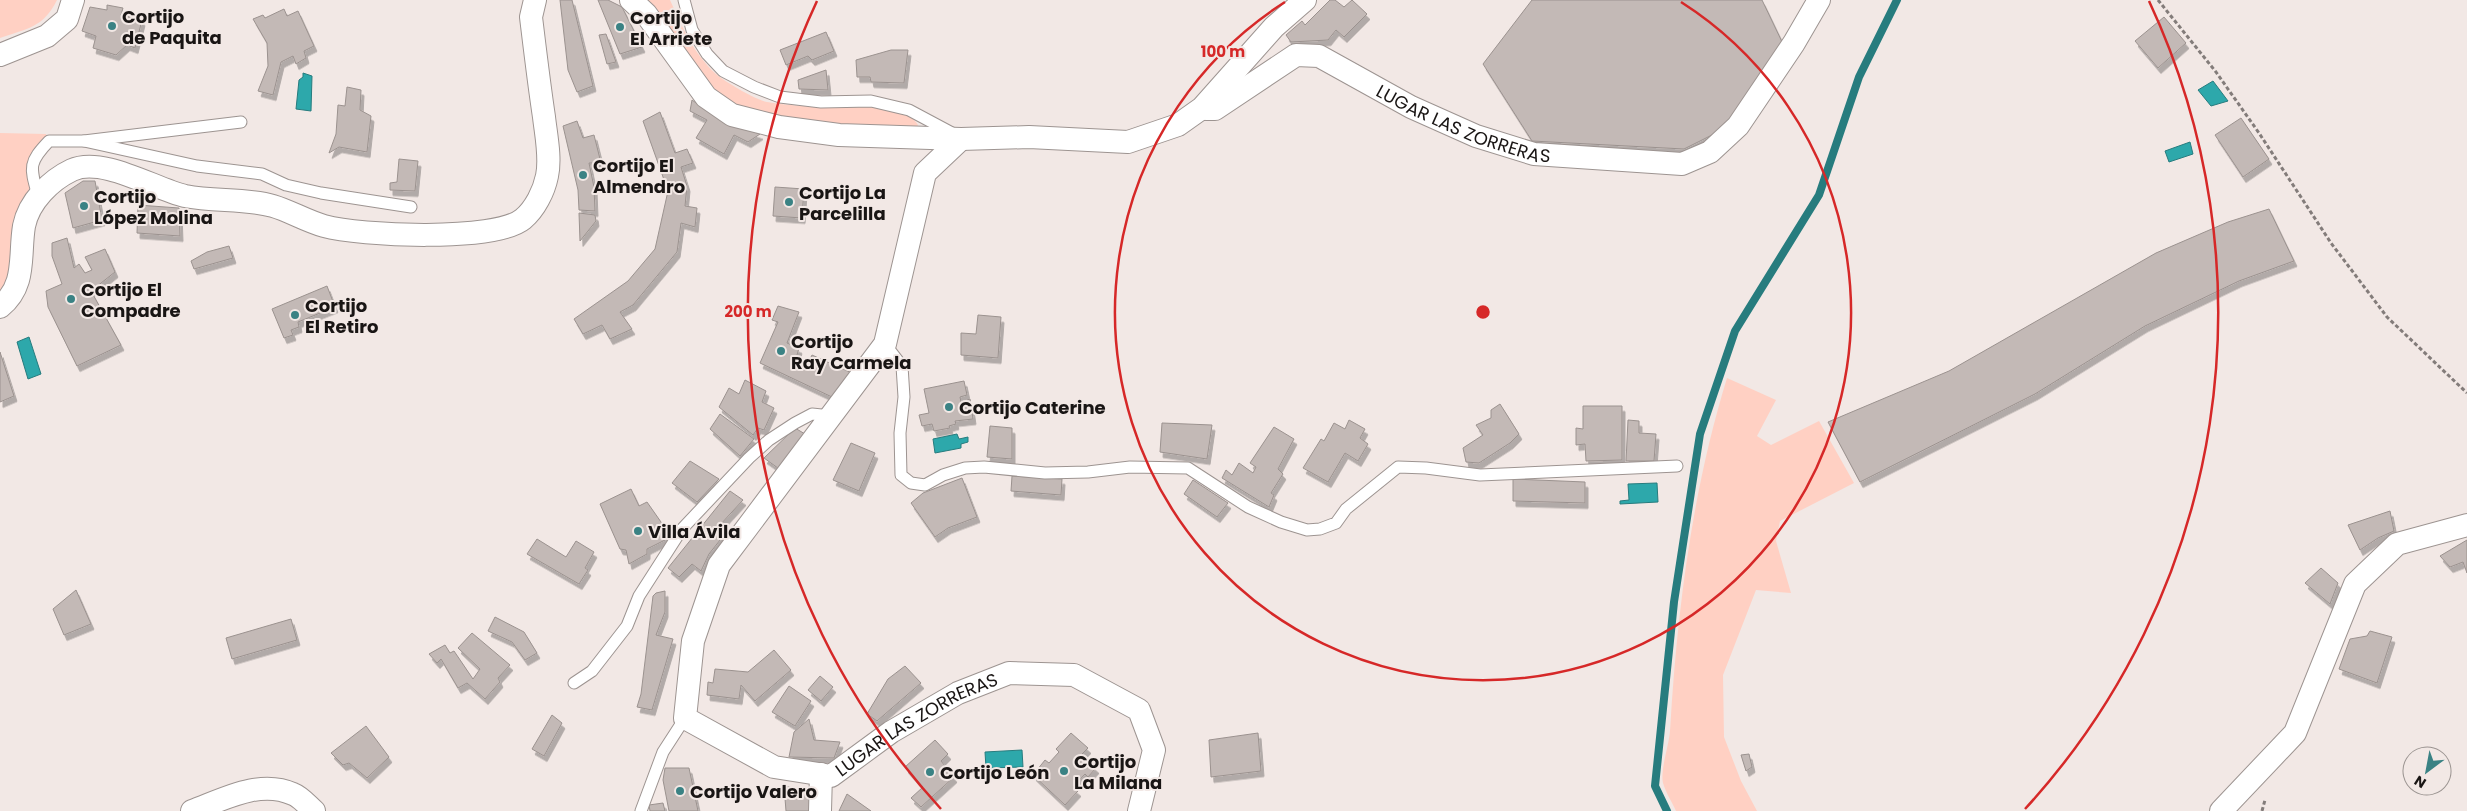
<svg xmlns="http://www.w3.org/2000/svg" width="2467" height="811" font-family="Poppins,sans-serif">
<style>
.green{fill:#ffd0c3}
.water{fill:#2da8ab;stroke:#277c7e}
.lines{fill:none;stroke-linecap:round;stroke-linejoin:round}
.stream{stroke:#277c7e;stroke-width:8}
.building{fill:#c3b9b6;stroke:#9b928f;filter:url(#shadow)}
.lane-casing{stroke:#9d9491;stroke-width:13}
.street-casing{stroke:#9d9491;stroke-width:24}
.path{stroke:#837c7a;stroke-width:3;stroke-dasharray:4 2.5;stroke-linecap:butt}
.lane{stroke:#fff;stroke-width:11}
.street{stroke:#fff;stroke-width:22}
.ring{fill:none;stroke:#d62828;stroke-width:2.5}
.poi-dot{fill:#3a8284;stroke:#f2e8e5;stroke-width:2}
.labels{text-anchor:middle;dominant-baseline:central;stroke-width:4;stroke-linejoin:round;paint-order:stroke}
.poi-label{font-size:18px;font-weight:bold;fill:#191514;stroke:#f2e8e5;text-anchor:start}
.street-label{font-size:18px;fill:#191514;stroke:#f2e8e5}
.centre{fill:#d62828;stroke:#f2e8e5;stroke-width:2.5}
.ring-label{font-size:15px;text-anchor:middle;font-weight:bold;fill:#d62828;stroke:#f2e8e5;stroke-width:4;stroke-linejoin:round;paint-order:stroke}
</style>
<defs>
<filter id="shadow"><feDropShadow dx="3" dy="5.5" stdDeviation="0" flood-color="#0004"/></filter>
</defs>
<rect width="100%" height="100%" fill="#f2e8e5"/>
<g class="green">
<path d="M 0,0 L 57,0 C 43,28 28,28 0,38 Z"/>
<path d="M 639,0 L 670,0 C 682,27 694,54 716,74 C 727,83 754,99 767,102 C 784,105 803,106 820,107 C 845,109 903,99 918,125 L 915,130 L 840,129 L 744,110 L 724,97 L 701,78 Z"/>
<path d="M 0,133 L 46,134 L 47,137 L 31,154 L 29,189 L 17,220 L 14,264 L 0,295 Z"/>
<path d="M 1727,378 L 1776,400 L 1757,436 L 1771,445 L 1819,421 L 1854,483 L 1780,521 L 1776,541 L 1791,593 L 1756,590 L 1723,675 L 1724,737 L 1741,781 L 1757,811 L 1676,811 C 1672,802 1666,793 1663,783 C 1660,771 1669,745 1670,731 C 1677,611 1692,492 1727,378 Z"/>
</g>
<g class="water">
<path d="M 303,73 L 312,76 L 311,111 L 296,109 L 299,80 L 303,77 Z"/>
<path d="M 2213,81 L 2228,101 L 2211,106 L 2198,90 Z"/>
<path d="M 2190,142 L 2193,154 L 2169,162 L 2165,151 Z"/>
<path d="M 29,337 L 41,374 L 28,379 L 17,342 Z"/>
<path d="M 957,434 L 959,439 L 968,437 L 968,442 L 961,444 L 961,448 L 935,453 L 933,439 Z"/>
<path d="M 1657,483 L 1658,502 L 1620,504 L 1620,501 L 1629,500 L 1628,484 Z"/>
<path d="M 1022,750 L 1023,767 L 986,768 L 985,752 Z"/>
</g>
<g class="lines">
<path class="stream" d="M 1667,811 L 1655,786 L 1674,602 L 1700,434 L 1735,331 L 1819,195 L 1859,77 L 1897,0"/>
</g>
<g class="building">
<path d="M 560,0 L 572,0 L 593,86 L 577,92 L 568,70 Z"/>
<path d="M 598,0 L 608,0 L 622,7 L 642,47 L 620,54 Z"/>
<path d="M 1330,0 L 1335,0 L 1344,7 L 1352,0 L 1367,14 L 1344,37 L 1336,30 L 1328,40 L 1291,42 L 1286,35 L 1302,21 L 1305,25 Z"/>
<path d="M 1532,0 L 1762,0 L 1784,46 L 1722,130 L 1684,149 L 1532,141 L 1483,64 Z"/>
<path d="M 107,5 L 123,8 L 121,15 L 142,20 L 135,48 L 127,45 L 116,55 L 93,48 L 96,36 L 82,31 L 90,7 L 107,10 Z"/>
<path d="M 284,9 L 287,16 L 298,11 L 314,46 L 304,51 L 306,58 L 296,64 L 293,56 L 281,62 L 273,95 L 258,91 L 268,66 L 267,43 L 253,19 L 263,15 L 265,18 Z"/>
<path d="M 2164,17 L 2186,43 L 2158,68 L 2135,41 Z"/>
<path d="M 826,32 L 834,51 L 812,60 L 808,56 L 786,65 L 780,50 Z"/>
<path d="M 606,34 L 616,62 L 607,64 L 599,35 Z"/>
<path d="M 891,50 L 908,50 L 904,83 L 871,82 L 870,77 L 857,77 L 856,60 Z"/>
<path d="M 826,70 L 828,90 L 799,89 L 798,80 Z"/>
<path d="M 347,87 L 361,90 L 360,110 L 371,116 L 367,152 L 339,147 L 329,153 L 336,134 L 338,105 L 345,106 Z"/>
<path d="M 692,100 L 719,119 L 760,134 L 748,142 L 734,135 L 724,154 L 696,138 L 707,120 L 690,111 Z"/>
<path d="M 660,112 L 675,153 L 687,149 L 693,163 L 681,167 L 687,186 L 685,206 L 697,208 L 695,227 L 681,223 L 677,252 L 633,305 L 620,312 L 632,329 L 610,339 L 602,325 L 583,334 L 574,319 L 628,281 L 655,249 L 668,191 L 643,121 Z"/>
<path d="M 2241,118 L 2269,159 L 2243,177 L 2215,135 Z"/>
<path d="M 577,121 L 583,138 L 594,135 L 601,163 L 589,163 L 594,187 L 595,211 L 579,210 L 578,190 L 563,126 Z"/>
<path d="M 399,159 L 418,161 L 415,191 L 390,190 L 390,183 L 397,182 Z"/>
<path d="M 83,181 L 95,181 L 102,220 L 73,228 L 65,193 Z"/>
<path d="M 775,187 L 804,189 L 802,218 L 773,216 Z"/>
<path d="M 138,205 L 179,208 L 180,236 L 137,233 Z"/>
<path d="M 2269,209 L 2294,261 L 2239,281 L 2145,326 L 2035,394 L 1860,482 L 1828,422 L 1949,371 L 2156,253 L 2228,222 Z"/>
<path d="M 579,213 L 595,215 L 596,221 L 580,241 Z"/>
<path d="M 67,238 L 74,268 L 79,264 L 85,273 L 92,270 L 85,257 L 105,249 L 115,272 L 91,291 L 121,345 L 77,366 L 48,307 L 46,291 L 62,284 L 52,256 L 52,243 Z"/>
<path d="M 229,246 L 233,258 L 194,269 L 191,261 L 207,252 Z"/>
<path d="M 327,286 L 335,307 L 298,322 L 299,327 L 291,330 L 293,335 L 284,338 L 272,309 Z"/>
<path d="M 778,306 L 799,312 L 787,343 L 799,348 L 795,362 L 806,367 L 812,355 L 854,374 L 834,398 L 760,363 L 778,322 L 772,320 Z"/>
<path d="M 978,315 L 1001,317 L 998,358 L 961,355 L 961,333 L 976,334 Z"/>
<path d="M 0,352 L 14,396 L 0,402 Z"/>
<path d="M 745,380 L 766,391 L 762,402 L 774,408 L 764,430 L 758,428 L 753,435 L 719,407 L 729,388 L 739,394 Z"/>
<path d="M 964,381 L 967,395 L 960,397 L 961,402 L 970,399 L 973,419 L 955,421 L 956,424 L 949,426 L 950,428 L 934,431 L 932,424 L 922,426 L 919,415 L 929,413 L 924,389 Z"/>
<path d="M 1500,404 L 1519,434 L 1510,443 L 1479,463 L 1466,462 L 1463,448 L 1483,435 L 1476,425 L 1491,418 L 1491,410 Z"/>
<path d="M 1583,406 L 1622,406 L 1622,460 L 1586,461 L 1585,444 L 1576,445 L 1576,428 L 1583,429 Z"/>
<path d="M 720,414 L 754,439 L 740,456 L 710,429 Z"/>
<path d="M 1349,420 L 1365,429 L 1360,438 L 1368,444 L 1358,461 L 1345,453 L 1328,482 L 1303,468 L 1321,439 L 1324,441 L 1334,423 L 1345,429 Z"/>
<path d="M 1628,420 L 1639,421 L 1639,433 L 1656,434 L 1654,461 L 1626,461 Z"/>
<path d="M 1162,423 L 1212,425 L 1207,459 L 1160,452 Z"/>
<path d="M 990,426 L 1012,428 L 1012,459 L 987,457 Z"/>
<path d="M 1274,427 L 1294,439 L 1278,469 L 1283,474 L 1271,493 L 1274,495 L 1269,507 L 1222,478 L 1226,470 L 1232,475 L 1239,463 L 1253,473 L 1256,467 L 1250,463 Z"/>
<path d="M 795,428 L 810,437 L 782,471 L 764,458 Z"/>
<path d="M 851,443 L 875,453 L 859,491 L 833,480 Z"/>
<path d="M 690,461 L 719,479 L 697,502 L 672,483 Z"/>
<path d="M 1012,476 L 1062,479 L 1061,495 L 1011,491 Z"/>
<path d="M 962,478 L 977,517 L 948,528 L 935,537 L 911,503 L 923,493 Z"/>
<path d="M 1513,479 L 1585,482 L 1585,503 L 1513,501 Z"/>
<path d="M 1193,480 L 1228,503 L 1217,517 L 1184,494 Z"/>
<path d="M 631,489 L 639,506 L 647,502 L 661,522 L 667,539 L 647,549 L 647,554 L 629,564 L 626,550 L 620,549 L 600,504 Z"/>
<path d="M 730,491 L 743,500 L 720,525 L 728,530 L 709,554 L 701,571 L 692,564 L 679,577 L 668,568 Z"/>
<path d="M 2390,511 L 2394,531 L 2378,538 L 2360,550 L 2348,525 Z"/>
<path d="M 537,539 L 566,557 L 576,541 L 594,552 L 585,568 L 588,570 L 579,584 L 527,554 Z"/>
<path d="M 2467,540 L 2467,573 L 2463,562 L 2450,567 L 2440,556 Z"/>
<path d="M 2321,568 L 2338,583 L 2330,604 L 2305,583 Z"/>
<path d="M 76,590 L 91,624 L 64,635 L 53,609 Z"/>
<path d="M 665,591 L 665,612 L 656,635 L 673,639 L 652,710 L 637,707 L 641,694 L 653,596 L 656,593 Z"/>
<path d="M 495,617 L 524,632 L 537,653 L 525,660 L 512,642 L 488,631 Z"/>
<path d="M 291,619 L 297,640 L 232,659 L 226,638 Z"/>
<path d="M 2370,631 L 2392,637 L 2377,683 L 2339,669 L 2350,639 L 2367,636 Z"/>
<path d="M 472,633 L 510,665 L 498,678 L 500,682 L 485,699 L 467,683 L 458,688 L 441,659 L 437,663 L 429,654 L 445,645 L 450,653 L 454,651 L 473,679 L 480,669 L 458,648 Z"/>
<path d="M 774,650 L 791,670 L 755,701 L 741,685 L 739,699 L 707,695 L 708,682 L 713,683 L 715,669 L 748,672 Z"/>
<path d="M 905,666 L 921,683 L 877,721 L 867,714 L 888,679 Z"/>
<path d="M 820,676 L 833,687 L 821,701 L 808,690 Z"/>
<path d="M 789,686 L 811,701 L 795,726 L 772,712 Z"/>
<path d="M 552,715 L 562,723 L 544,756 L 532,749 Z"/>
<path d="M 809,719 L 814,740 L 840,742 L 834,758 L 789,757 L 794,732 Z"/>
<path d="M 366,726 L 389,757 L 367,778 L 349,763 L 343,765 L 331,753 Z"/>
<path d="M 1071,733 L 1088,748 L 1081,755 L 1096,768 L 1088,777 L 1085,774 L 1073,787 L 1078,791 L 1065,805 L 1033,775 L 1045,760 L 1049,763 L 1059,752 L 1056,749 Z"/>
<path d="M 1258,733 L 1261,771 L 1211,777 L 1209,740 Z"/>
<path d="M 935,740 L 948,754 L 941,761 L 954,777 L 921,807 L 911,798 L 923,787 L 905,767 Z"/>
<path d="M 1749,754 L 1752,767 L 1746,771 L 1741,755 Z"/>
<path d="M 665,768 L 689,768 L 698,811 L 669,811 L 663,780 Z"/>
<path d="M 784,786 L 817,793 L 813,811 L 786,811 Z"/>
<path d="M 847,794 L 871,811 L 839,811 Z"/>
<path d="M 663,803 L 665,811 L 650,811 L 649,805 Z"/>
</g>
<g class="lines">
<defs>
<g id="lane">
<path d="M 684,0 L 692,30 L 707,54 L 723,71 L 754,87 L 780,97 L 821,102 L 871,101 L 909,110 L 954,134"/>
<path d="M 84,141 L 197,166 L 262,174 L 286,185 L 321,193 L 411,207"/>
<path d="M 38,196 C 30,167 28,163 49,141 L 84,141 L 241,122"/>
<path d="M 885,344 L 902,366 L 904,397 L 900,433 L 901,475 L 911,483 L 925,485 L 943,475 L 965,468 L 984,467 L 1045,473 L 1088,472 L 1130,467 L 1188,468 L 1248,507 L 1281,522 L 1307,530 L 1320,529 L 1336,523 L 1346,509 L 1398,467 L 1426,468 L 1480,475 L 1677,466"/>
<path d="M 574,683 L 592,671 L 627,626 L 639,596 L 682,529 L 749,458 L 769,440 L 795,423 L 812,414 L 831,416"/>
<path d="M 641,811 L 663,752 L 685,718"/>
</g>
<g id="street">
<path d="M 631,0 L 646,14 L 706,97 L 732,115 L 779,127 L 839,135 L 961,139 L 1029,137 L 1128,142 L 1178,125 L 1202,108 L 1274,27 L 1305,0"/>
<path d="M 0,55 L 47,36 L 67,19 L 73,0"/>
<path id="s1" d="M 1206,109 L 1215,109 L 1296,55 L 1319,56 L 1411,107 L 1476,136 L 1534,154 L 1682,164 L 1710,152 L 1738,126 L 1794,43 L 1819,0"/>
<path id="s2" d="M 961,139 L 925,173 L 885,344 L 719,565 L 693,641 L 685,718 L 774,767 L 831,776 L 891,732 L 958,693 L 1009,673 L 1074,675 L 1139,710 L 1154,750 L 1139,811"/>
<path d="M 0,307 C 27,285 19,256 24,226 C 29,201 51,180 72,170 C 102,156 155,189 185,196 C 214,202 245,198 273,206 C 290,211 306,221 324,226 C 360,236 495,242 523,219 C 535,209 544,191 547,176 C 551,158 546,135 544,117 C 539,84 535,50 531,17 L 535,0"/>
<path d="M 192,811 C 224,799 260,779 293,794 C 301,797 308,806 314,811"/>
<path d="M 820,811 L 821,774"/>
<path d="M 2221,811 L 2295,733 L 2355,584 L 2397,544 L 2467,525"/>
</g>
</defs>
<use href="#lane" class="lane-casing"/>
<use href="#street" class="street-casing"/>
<g class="path">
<path d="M 2158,0 L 2216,72 L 2259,133 L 2331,243 L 2387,317 L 2467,393"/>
<path d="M 2262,811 L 2265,800"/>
</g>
<use href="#lane" class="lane"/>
<use href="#street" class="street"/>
</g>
<g class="ring">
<path d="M1681 2A368 368 0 1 1 1285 2"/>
<path d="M941 809A735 735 0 0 1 817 1M2149 1A735 735 0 0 1 2025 809"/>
</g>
<g class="poi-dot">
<circle cx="112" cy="26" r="5"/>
<circle cx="620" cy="27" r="5"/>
<circle cx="583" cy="175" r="5"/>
<circle cx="789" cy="202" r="5"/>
<circle cx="84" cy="206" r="5"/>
<circle cx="71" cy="299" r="5"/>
<circle cx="295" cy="315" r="5"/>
<circle cx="781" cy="351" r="5"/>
<circle cx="949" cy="407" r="5"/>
<circle cx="638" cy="531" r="5"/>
<circle cx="1064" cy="771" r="5"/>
<circle cx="930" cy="772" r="5"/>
<circle cx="680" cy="791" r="5"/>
</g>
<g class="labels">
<g class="poi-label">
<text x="122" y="16">Cortijo<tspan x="122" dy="21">de Paquita</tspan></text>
<text x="630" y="17">Cortijo<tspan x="630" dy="21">El Arriete</tspan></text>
<text x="593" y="165">Cortijo El<tspan x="593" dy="21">Almendro</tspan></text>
<text x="799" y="192">Cortijo La<tspan x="799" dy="21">Parcelilla</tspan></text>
<text x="94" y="196">Cortijo<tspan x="94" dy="21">López Molina</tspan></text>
<text x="81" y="289">Cortijo El<tspan x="81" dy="21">Compadre</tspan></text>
<text x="305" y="305">Cortijo<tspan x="305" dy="21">El Retiro</tspan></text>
<text x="791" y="341">Cortijo<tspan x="791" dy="21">Ray Carmela</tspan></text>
<text x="959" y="407">Cortijo Caterine</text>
<text x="648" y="531">Villa Ávila</text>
<text x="1074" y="761">Cortijo<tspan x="1074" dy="21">La Milana</tspan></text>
<text x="940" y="772">Cortijo León</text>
<text x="690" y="791">Cortijo Valero</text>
</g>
<g class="street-label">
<text stroke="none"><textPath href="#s1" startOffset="290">LUGAR LAS ZORRERAS</textPath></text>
<text stroke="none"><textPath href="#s2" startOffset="919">LUGAR LAS ZORRERAS</textPath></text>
</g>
</g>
<circle cx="1483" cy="312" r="8" class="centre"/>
<g class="ring-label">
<text x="1223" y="57">100 m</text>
<text x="748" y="317">200 m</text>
</g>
<g transform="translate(2427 771) rotate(212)"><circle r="24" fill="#f2e8e5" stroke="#9b9491"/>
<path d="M0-4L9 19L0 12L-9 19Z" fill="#3a8284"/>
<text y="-8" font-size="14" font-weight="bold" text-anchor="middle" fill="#191514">N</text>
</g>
</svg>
